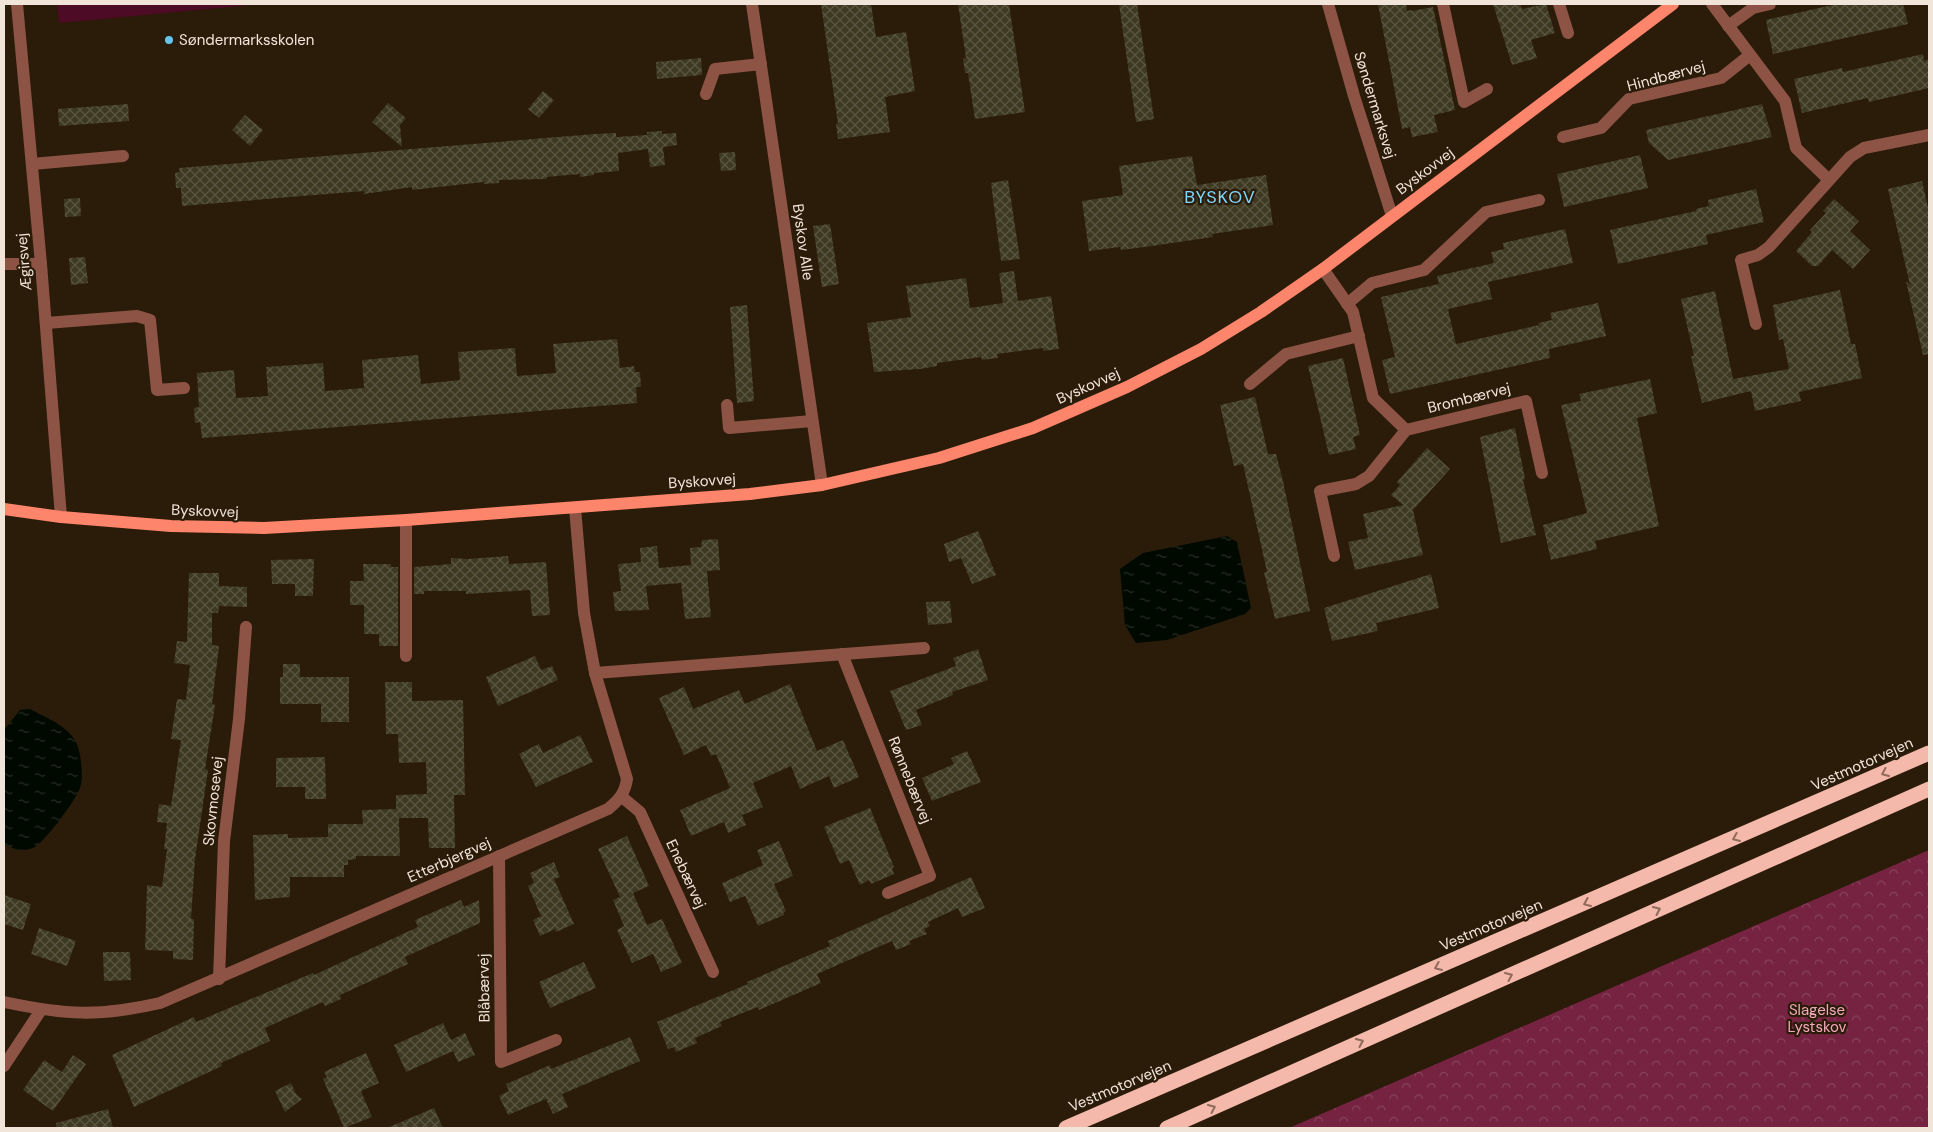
<svg xmlns="http://www.w3.org/2000/svg" width="1933" height="1132" font-family="'DM Sans',sans-serif">
<style>
.forest{fill:url(#forest-crowns)}
.park{fill:#4d0b26}
.water{fill:url(#water-ripples)}
.building{fill:url(#building-cross-hatch)}
.lines{fill:none;stroke-linecap:round;stroke-linejoin:round}
.minor{stroke:#8d5446;stroke-width:12}
.major{stroke:#fd856b;stroke-width:12}
.highway{stroke:#f4b9ab;stroke-width:15}
.oneway{stroke:#906a5a}
.poi-dot{fill:#64c5ee;stroke:#2b1b09;stroke-width:2}
.labels{text-anchor:middle;dominant-baseline:central;stroke-width:4.5;stroke-linejoin:round;paint-order:stroke}
.poi-label{font-size:15px;fill:#f1e5da;stroke:#2b1b09;text-anchor:start}
.street-label{font-size:15px;fill:#f1e5da;stroke:#2b1b09}
.park-label{font-size:15px;fill:#f2a9bd;stroke:#2b1b09}
.quarter-label{font-size:18px;letter-spacing:1px;fill:#80d8fe;stroke:#2b1b09}
</style>
<defs>
<pattern id="forest-crowns" width="20" height="18" patternUnits="userSpaceOnUse" patternTransform="scale(1.25)"><rect width="20" height="18" fill="#752341"/><path d="M2 6a3 3 0 1 1 6 0M12 15a3 3 0 1 1 6 0" fill="none" stroke="#89435c"/></pattern>
<pattern id="water-ripples" width="26" height="14" patternUnits="userSpaceOnUse" patternTransform="scale(1.25)"><rect width="26" height="14" fill="#000900"/><path d="M2 4q2-2 4 0t4 0M15 11q2-2 4 0t4 0" fill="none" stroke="#262d25"/></pattern>
<pattern id="building-cross-hatch" width="8" height="8" patternUnits="userSpaceOnUse" patternTransform="scale(1.25)"><rect width="8" height="8" fill="#3e3921"/><path d="M0 0l8 8M0 8l8-8" fill="none" stroke="#5a5641"/></pattern>
</defs>
<rect width="100%" height="100%" fill="#2b1b09"/>
<path class="forest" d="M 1929,850 L 1929,1128 L 1289,1128 Z"/>
<path class="park" d="M 57,4 L 261,4 L 59,23 Z"/>
<g class="water">
<path d="M 1227,536 L 1237,542 L 1251,608 L 1245,614 L 1167,640 L 1136,643 L 1125,625 L 1120,569 L 1143,553 Z"/>
<path d="M 30,709 C 46,718 67,725 76,742 C 81,753 84,777 80,788 C 76,800 44,843 33,848 C 22,852 13,849 4,844 L 4,730 L 20,710 Z"/>
</g>
<g class="building">
<path d="M 821,4 L 871,4 L 876,37 L 906,32 L 915,91 L 885,97 L 890,132 L 838,139 L 836,124 L 838,124 Z"/>
<path d="M 958,4 L 1009,4 L 1025,112 L 975,119 L 968,73 L 965,73 L 963,58 L 966,58 Z"/>
<path d="M 1119,4 L 1137,4 L 1154,119 L 1136,122 Z"/>
<path d="M 1378,4 L 1406,4 L 1407,11 L 1412,10 L 1412,11 L 1433,7 L 1455,110 L 1434,115 L 1438,132 L 1412,137 L 1410,127 L 1402,129 Z"/>
<path d="M 1493,4 L 1520,4 L 1522,9 L 1546,4 L 1555,33 L 1531,40 L 1537,58 L 1512,65 Z"/>
<path d="M 1837,4 L 1903,4 L 1908,24 L 1773,54 L 1766,20 Z"/>
<path d="M 1923,54 L 1924,61 L 1929,59 L 1929,88 L 1869,102 L 1868,98 L 1802,113 L 1794,79 L 1842,68 L 1843,72 Z"/>
<path d="M 701,58 L 702,75 L 657,79 L 656,62 Z"/>
<path d="M 543,91 L 554,100 L 539,118 L 528,109 Z"/>
<path d="M 388,103 L 406,118 L 400,125 L 402,147 L 372,122 Z"/>
<path d="M 128,104 L 129,121 L 59,126 L 58,109 Z"/>
<path d="M 1762,104 L 1772,137 L 1668,160 L 1649,143 L 1646,130 Z"/>
<path d="M 245,115 L 263,130 L 250,146 L 232,130 Z"/>
<path d="M 662,131 L 662,134 L 676,133 L 677,145 L 663,147 L 665,165 L 650,167 L 648,149 L 618,153 L 619,171 L 594,173 L 594,175 L 580,177 L 580,174 L 546,177 L 547,179 L 499,180 L 499,183 L 484,184 L 484,182 L 412,190 L 412,187 L 364,194 L 364,191 L 182,206 L 181,188 L 176,188 L 175,173 L 180,172 L 179,168 L 595,134 L 616,133 L 616,137 L 647,135 L 647,132 Z"/>
<path d="M 735,152 L 736,170 L 721,171 L 719,153 Z"/>
<path d="M 1640,155 L 1648,188 L 1564,207 L 1557,174 Z"/>
<path d="M 1192,156 L 1197,185 L 1266,175 L 1273,225 L 1212,234 L 1213,237 L 1152,246 L 1121,250 L 1120,247 L 1089,251 L 1082,201 L 1123,195 L 1119,166 Z"/>
<path d="M 1008,180 L 1020,259 L 1001,261 L 991,183 Z"/>
<path d="M 1922,181 L 1929,212 L 1929,354 L 1923,355 L 1906,281 L 1910,285 L 1888,189 Z"/>
<path d="M 1756,189 L 1764,222 L 1706,235 L 1708,244 L 1618,264 L 1610,230 L 1696,211 L 1696,209 L 1709,206 L 1708,200 Z"/>
<path d="M 80,198 L 81,216 L 65,217 L 64,199 Z"/>
<path d="M 1834,199 L 1859,221 L 1850,231 L 1870,250 L 1853,269 L 1832,250 L 1818,266 L 1812,266 L 1796,251 L 1812,232 L 1810,230 L 1826,213 L 1823,211 Z"/>
<path d="M 830,224 L 839,284 L 822,287 L 813,226 Z"/>
<path d="M 1565,229 L 1573,263 L 1488,282 L 1492,299 L 1448,309 L 1456,344 L 1539,325 L 1538,323 L 1552,320 L 1550,313 L 1598,303 L 1606,336 L 1549,349 L 1550,358 L 1390,394 L 1382,360 L 1395,357 L 1381,297 L 1439,284 L 1437,276 L 1494,263 L 1491,252 L 1504,249 L 1503,243 Z"/>
<path d="M 85,257 L 88,283 L 71,285 L 69,258 Z"/>
<path d="M 1014,271 L 1018,301 L 1051,296 L 1059,349 L 1043,351 L 1043,348 L 997,354 L 998,358 L 982,360 L 981,357 L 937,363 L 937,366 L 920,369 L 874,372 L 867,323 L 911,317 L 906,286 L 966,278 L 970,308 L 1003,303 L 999,273 Z"/>
<path d="M 1840,290 L 1851,344 L 1855,344 L 1862,378 L 1799,392 L 1801,401 L 1755,411 L 1751,391 L 1702,403 L 1691,356 L 1694,356 L 1681,299 L 1715,291 L 1733,379 L 1789,369 L 1783,339 L 1779,340 L 1773,305 Z"/>
<path d="M 747,305 L 754,401 L 737,403 L 730,307 Z"/>
<path d="M 617,339 L 620,368 L 634,366 L 635,372 L 640,372 L 641,387 L 636,387 L 637,403 L 202,438 L 200,422 L 195,423 L 194,408 L 199,407 L 197,373 L 234,370 L 236,398 L 268,396 L 266,367 L 323,363 L 325,391 L 364,388 L 362,360 L 418,355 L 421,384 L 460,380 L 458,352 L 515,348 L 517,376 L 556,373 L 553,344 Z"/>
<path d="M 1343,358 L 1360,435 L 1353,437 L 1356,449 L 1329,455 L 1308,366 Z"/>
<path d="M 1650,379 L 1657,413 L 1637,418 L 1659,526 L 1595,541 L 1597,549 L 1551,560 L 1543,525 L 1587,513 L 1561,405 L 1581,401 L 1579,394 Z"/>
<path d="M 1255,397 L 1268,454 L 1276,454 L 1283,481 L 1310,611 L 1275,619 L 1264,572 L 1267,572 L 1243,464 L 1234,466 L 1220,405 Z"/>
<path d="M 1515,428 L 1525,479 L 1523,480 L 1536,535 L 1501,543 L 1480,437 Z"/>
<path d="M 1427,448 L 1450,469 L 1413,510 L 1423,555 L 1355,570 L 1348,542 L 1368,538 L 1363,514 L 1403,505 L 1391,495 L 1400,485 L 1397,482 Z"/>
<path d="M 978,531 L 996,575 L 972,584 L 961,558 L 949,562 L 944,544 Z"/>
<path d="M 718,539 L 720,570 L 707,571 L 711,617 L 685,619 L 681,583 L 646,586 L 649,610 L 615,611 L 613,592 L 621,591 L 618,564 L 641,562 L 640,548 L 657,546 L 659,568 L 691,565 L 690,548 L 701,547 L 702,540 Z"/>
<path d="M 508,556 L 509,564 L 546,562 L 550,615 L 532,616 L 530,590 L 466,594 L 466,591 L 424,591 L 424,594 L 414,594 L 414,567 L 451,564 L 451,558 L 468,559 Z"/>
<path d="M 314,559 L 313,596 L 295,596 L 295,584 L 272,584 L 271,560 Z"/>
<path d="M 363,564 L 391,564 L 391,567 L 398,567 L 398,646 L 379,646 L 379,634 L 364,634 L 364,605 L 350,605 L 350,581 L 364,581 Z"/>
<path d="M 189,573 L 219,573 L 219,586 L 247,587 L 247,607 L 219,606 L 218,613 L 212,613 L 212,645 L 219,646 L 212,704 L 215,705 L 205,769 L 208,770 L 195,859 L 191,919 L 194,919 L 193,960 L 173,959 L 173,951 L 145,950 L 147,885 L 162,887 L 167,849 L 164,849 L 167,823 L 157,822 L 159,804 L 171,806 L 181,740 L 171,739 L 177,699 L 186,700 L 190,665 L 174,663 L 177,641 L 187,642 Z"/>
<path d="M 1431,574 L 1439,608 L 1376,623 L 1378,631 L 1332,641 L 1324,608 Z"/>
<path d="M 950,601 L 952,623 L 928,625 L 926,602 Z"/>
<path d="M 978,649 L 988,680 L 952,692 L 953,695 L 916,710 L 922,725 L 906,730 L 890,691 L 956,666 L 953,658 Z"/>
<path d="M 535,656 L 541,670 L 552,666 L 558,680 L 498,706 L 486,677 Z"/>
<path d="M 283,664 L 300,664 L 300,677 L 349,677 L 349,722 L 321,722 L 321,704 L 280,704 L 280,677 L 283,677 Z"/>
<path d="M 385,682 L 412,682 L 412,701 L 463,700 L 465,795 L 454,795 L 455,848 L 429,848 L 428,818 L 399,818 L 400,856 L 356,856 L 356,859 L 348,860 L 348,865 L 344,865 L 344,877 L 290,877 L 290,897 L 255,900 L 253,835 L 288,834 L 288,838 L 328,837 L 328,824 L 363,824 L 362,810 L 396,809 L 396,795 L 427,794 L 426,762 L 399,763 L 398,734 L 386,734 Z"/>
<path d="M 790,684 L 817,751 L 843,740 L 859,777 L 834,788 L 829,776 L 800,789 L 791,766 L 753,783 L 763,807 L 742,815 L 746,825 L 728,833 L 724,822 L 691,836 L 680,810 L 730,788 L 716,754 L 711,756 L 706,745 L 684,755 L 659,698 L 684,687 L 693,709 L 739,690 L 745,704 Z"/>
<path d="M 580,735 L 593,762 L 536,787 L 519,754 L 539,744 L 543,753 Z"/>
<path d="M 967,751 L 981,782 L 932,801 L 922,778 L 954,764 L 951,758 Z"/>
<path d="M 325,757 L 326,799 L 305,799 L 305,787 L 276,787 L 276,758 Z"/>
<path d="M 870,808 L 894,867 L 892,868 L 894,874 L 871,884 L 869,880 L 860,885 L 849,860 L 840,864 L 824,827 Z"/>
<path d="M 627,836 L 649,886 L 633,893 L 647,925 L 662,919 L 682,963 L 661,972 L 653,954 L 632,963 L 617,930 L 624,926 L 613,900 L 620,897 L 598,849 Z"/>
<path d="M 779,841 L 793,876 L 774,884 L 786,911 L 783,913 L 784,915 L 758,926 L 745,896 L 730,902 L 722,883 L 763,865 L 757,850 Z"/>
<path d="M 554,862 L 560,877 L 554,879 L 574,924 L 556,932 L 555,929 L 540,936 L 533,920 L 541,916 L 528,886 L 534,883 L 530,873 Z"/>
<path d="M 971,877 L 985,908 L 962,917 L 958,908 L 928,922 L 930,926 L 924,929 L 927,934 L 909,941 L 911,944 L 896,950 L 892,941 L 817,974 L 821,983 L 759,1010 L 758,1007 L 720,1022 L 722,1026 L 695,1038 L 697,1043 L 676,1052 L 674,1047 L 668,1049 L 657,1022 L 748,984 L 747,982 L 830,946 L 828,941 Z"/>
<path d="M 4,895 L 31,904 L 23,930 L 4,924 Z"/>
<path d="M 461,900 L 464,907 L 479,900 L 480,923 L 405,957 L 408,964 L 340,995 L 341,999 L 325,1006 L 323,1002 L 265,1028 L 270,1041 L 221,1063 L 222,1066 L 134,1107 L 112,1055 L 194,1017 L 196,1022 L 313,973 L 314,975 L 418,927 L 415,920 Z"/>
<path d="M 39,928 L 76,941 L 67,966 L 31,954 Z"/>
<path d="M 103,952 L 130,952 L 131,980 L 104,981 Z"/>
<path d="M 584,962 L 596,988 L 550,1008 L 539,982 Z"/>
<path d="M 443,1023 L 451,1040 L 465,1033 L 475,1055 L 458,1062 L 453,1051 L 406,1072 L 394,1045 Z"/>
<path d="M 630,1037 L 640,1061 L 562,1094 L 568,1107 L 553,1114 L 546,1099 L 508,1115 L 499,1096 L 509,1091 L 506,1084 L 550,1065 L 551,1069 Z"/>
<path d="M 366,1053 L 379,1083 L 361,1091 L 372,1117 L 344,1128 L 323,1079 L 327,1077 L 324,1072 Z"/>
<path d="M 73,1055 L 86,1064 L 53,1111 L 23,1090 L 44,1060 L 62,1072 Z"/>
<path d="M 291,1083 L 296,1094 L 302,1099 L 285,1112 L 275,1091 Z"/>
<path d="M 434,1108 L 443,1128 L 387,1128 Z"/>
<path d="M 108,1109 L 113,1128 L 57,1128 L 56,1123 Z"/>
</g>
<g class="lines">
<g class="minor">
<path d="M 17,4 L 41,264 L 61,517"/>
<path d="M 752,4 L 822,485"/>
<path d="M 1328,4 L 1354,96 L 1392,216"/>
<path d="M 1443,4 L 1464,102 L 1487,89"/>
<path d="M 1559,4 L 1568,33"/>
<path d="M 1712,4 L 1785,101 L 1796,148 L 1829,180"/>
<path d="M 1728,26 L 1753,8 L 1770,4"/>
<path d="M 706,94 L 715,69 L 761,64"/>
<path d="M 1563,137 L 1601,128 L 1629,99 L 1721,78 L 1750,55"/>
<path d="M 32,164 L 123,156"/>
<path d="M 4,264 L 41,264"/>
<path d="M 1323,269 L 1353,312 L 1373,398 L 1406,430"/>
<path d="M 1347,304 L 1372,283 L 1424,270 L 1486,212 L 1539,200"/>
<path d="M 46,323 L 137,316 L 150,320 L 157,390 L 184,388"/>
<path d="M 1756,324 L 1741,260 L 1758,255 L 1769,247 L 1850,157 L 1864,148 L 1929,135"/>
<path d="M 1250,384 L 1286,354 L 1359,336"/>
<path d="M 727,405 L 729,428 L 812,421"/>
<path d="M 406,520 L 406,656"/>
<path d="M 1334,556 L 1320,491 L 1356,484 L 1369,476 L 1406,430 L 1526,401 L 1542,473"/>
<path d="M 842,654 L 930,876 L 888,893"/>
<path d="M 595,673 L 924,648"/>
<path d="M 622,797 L 640,812 L 713,972"/>
<path d="M 499,856 L 501,1062 L 556,1040"/>
<path d="M 219,979 L 224,841 L 239,719 L 246,627"/>
<path d="M 4,1002 C 65,1015 99,1017 160,1003 L 608,809 C 619,800 625,793 627,779 L 595,673 L 584,613 L 575,508"/>
<path d="M 4,1066 L 41,1010"/>
</g>
<path class="major" d="M 4,509 L 61,517 L 171,526 L 264,528 L 406,520 L 750,494 L 822,485 L 939,458 L 1033,428 L 1127,387 L 1201,349 L 1261,312 L 1323,269 L 1673,4"/>
<g class="highway">
<path d="M 1066,1128 L 1929,753"/>
<path d="M 1167,1128 L 1929,789"/>
</g>
</g>
<defs><path id="oneway-chevron" d="M-2-3.5L2.5 0L-2 3.5" fill="none" stroke-width="1.6" stroke-linecap="round" stroke-linejoin="round" transform="scale(1.25)"/></defs>
<g class="oneway">
<use href="#oneway-chevron" transform="translate(1885 773) rotate(156)"/>
<use href="#oneway-chevron" transform="translate(1736 838) rotate(157)"/>
<use href="#oneway-chevron" transform="translate(1587 903) rotate(157)"/>
<use href="#oneway-chevron" transform="translate(1657 910) rotate(-24)"/>
<use href="#oneway-chevron" transform="translate(1438 967) rotate(157)"/>
<use href="#oneway-chevron" transform="translate(1509 976) rotate(-24)"/>
<use href="#oneway-chevron" transform="translate(1360 1042) rotate(-24)"/>
<use href="#oneway-chevron" transform="translate(1212 1108) rotate(-24)"/>
</g>
<circle class="poi-dot" cx="169" cy="40" r="5"/>
<g class="labels">
<g class="poi-label">
<text x="179" y="40">Søndermarksskolen</text>
</g>
<g class="street-label">
<text transform="translate(1666 76) rotate(-15)">Hindbærvej</text>
<text transform="translate(1375 105) rotate(73)">Søndermarksvej</text>
<text transform="translate(1425 171) rotate(-37)">Byskovvej</text>
<text transform="translate(803 242) rotate(82)">Byskov Alle</text>
<text transform="translate(24 262) rotate(-95)">Ægirsvej</text>
<text transform="translate(1088 386) rotate(-24)">Byskovvej</text>
<text transform="translate(1469 398) rotate(-14)">Brombærvej</text>
<text transform="translate(702 481) rotate(-4)">Byskovvej</text>
<text transform="translate(205 511) rotate(2)">Byskovvej</text>
<text transform="translate(1862 764) rotate(-24)">Vestmotorvejen</text>
<text transform="translate(910 780) rotate(68)">Rønnebærvej</text>
<text transform="translate(213 801) rotate(-84)">Skovmosevej</text>
<text transform="translate(449 860) rotate(-24)">Etterbjergvej</text>
<text transform="translate(686 874) rotate(65)">Enebærvej</text>
<text transform="translate(1491 925) rotate(-23)">Vestmotorvejen</text>
<text transform="translate(484 988) rotate(-91)">Blåbærvej</text>
<text transform="translate(1120 1086) rotate(-23)">Vestmotorvejen</text>
</g>
<g class="park-label">
<text x="1817" y="1010">Slagelse<tspan x="1817" dy="17">Lystskov</tspan></text>
</g>
<g class="quarter-label">
<text x="1220" y="197">BYSKOV</text>
</g>
</g>
<rect width="1933" height="1132" fill="none" stroke="#f1e5da" stroke-width="10"/>
</svg>
